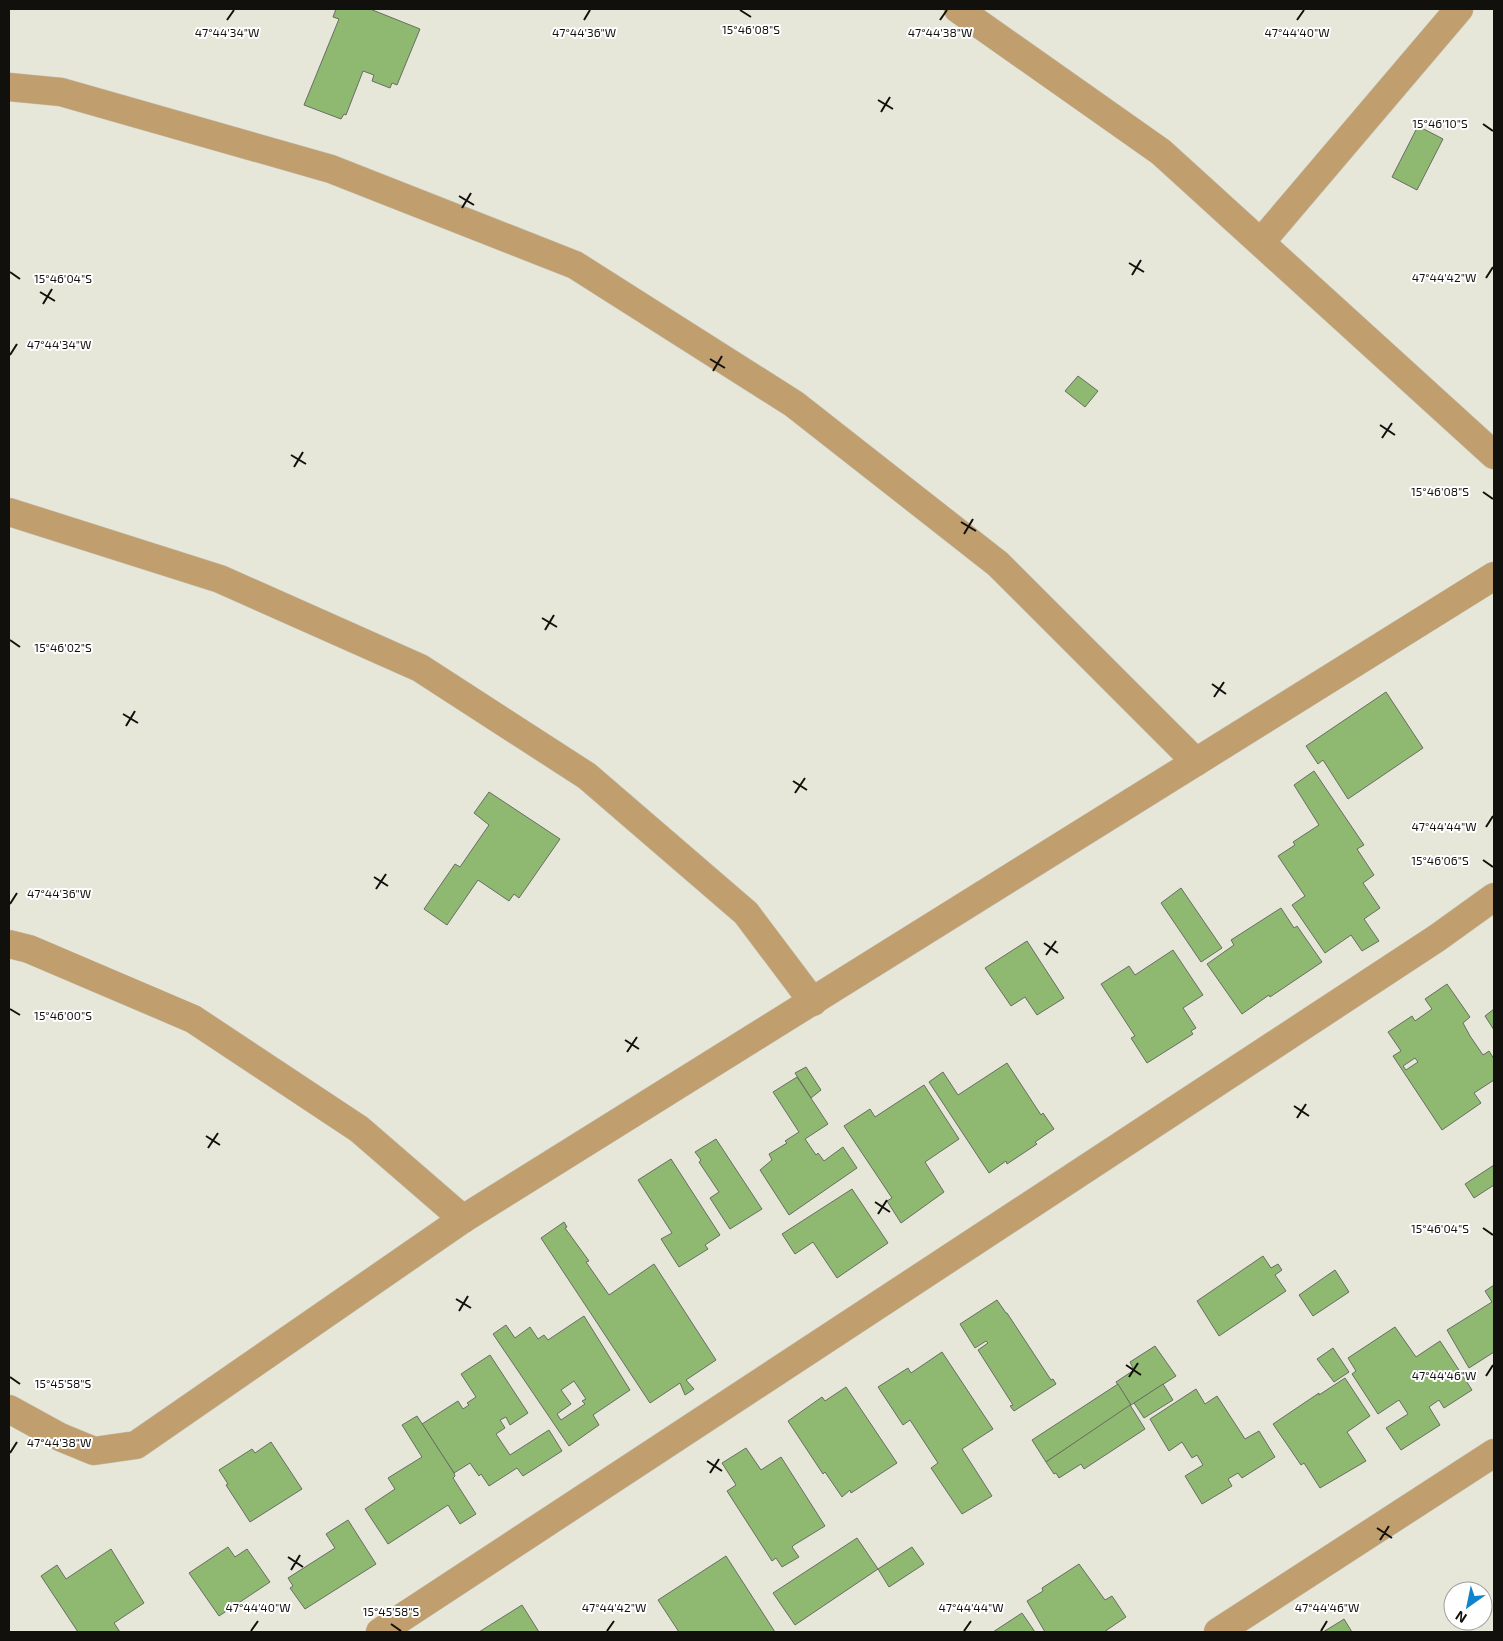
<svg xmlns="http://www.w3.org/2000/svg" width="1503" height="1641" font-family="'Exo 2',sans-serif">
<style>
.building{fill:#8fb870;stroke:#686e64;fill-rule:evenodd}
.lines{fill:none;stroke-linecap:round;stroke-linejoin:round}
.minor-casing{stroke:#c4c4b8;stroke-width:29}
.minor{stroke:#c09e6e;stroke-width:28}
.ticks{fill:none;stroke:#11100c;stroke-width:2}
.ticks-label{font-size:12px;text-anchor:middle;fill:#11100c;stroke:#fff;stroke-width:4;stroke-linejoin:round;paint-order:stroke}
</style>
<rect width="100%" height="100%" fill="#e6e6d9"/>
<g class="building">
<path d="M 336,9 L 370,9 L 420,29 L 397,85 L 392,83 L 390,88 L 372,81 L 374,75 L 363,71 L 346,115 L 344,114 L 341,119 L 304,105 L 339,19 L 333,17 Z"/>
<path d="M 1418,126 L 1443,139 L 1417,190 L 1392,177 Z"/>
<path d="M 1078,376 L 1098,391 L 1085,407 L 1065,391 Z"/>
<path d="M 1386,692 L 1423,748 L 1348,799 L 1323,760 L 1318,764 L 1306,746 Z"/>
<path d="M 1314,771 L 1364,845 L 1357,849 L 1374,875 L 1363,883 L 1380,908 L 1364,919 L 1379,941 L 1362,951 L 1351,935 L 1325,953 L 1292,905 L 1305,896 L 1278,856 L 1295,845 L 1293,842 L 1319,825 L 1294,785 Z"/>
<path d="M 489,792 L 560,839 L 519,898 L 514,894 L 509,901 L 478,880 L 447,925 L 424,909 L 455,864 L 460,867 L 489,825 L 474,813 Z"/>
<path d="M 1181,888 L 1222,948 L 1201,962 L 1161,903 Z"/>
<path d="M 1281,908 L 1294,928 L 1297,926 L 1322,962 L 1270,997 L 1269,995 L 1242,1014 L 1207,964 L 1234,945 L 1231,940 Z"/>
<path d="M 1027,941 L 1064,998 L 1037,1015 L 1025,997 L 1011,1006 L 985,968 Z"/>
<path d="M 1173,950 L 1203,995 L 1183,1008 L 1196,1028 L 1191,1031 L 1193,1034 L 1147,1063 L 1131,1038 L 1135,1036 L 1101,984 L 1129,966 L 1135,975 Z"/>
<path d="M 1447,984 L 1470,1017 L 1463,1023 L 1470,1036 L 1483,1055 L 1489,1051 L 1494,1059 L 1494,1080 L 1474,1093 L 1481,1103 L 1442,1130 L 1393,1056 L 1401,1051 L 1388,1032 L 1412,1016 L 1415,1021 L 1432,1009 L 1425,999 ZM 1415,1058 L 1418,1062 L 1406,1070 L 1403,1066 Z"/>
<path d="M 1494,1009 L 1494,1030 L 1485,1016 Z"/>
<path d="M 1007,1063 L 1041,1115 L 1043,1113 L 1054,1129 L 1035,1142 L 1037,1144 L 1007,1164 L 1006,1161 L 989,1173 L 929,1082 L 943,1072 L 958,1095 Z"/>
<path d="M 806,1067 L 821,1090 L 811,1098 L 795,1073 Z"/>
<path d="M 797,1077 L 828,1124 L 805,1139 L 816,1155 L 818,1153 L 824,1161 L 843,1147 L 857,1168 L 789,1215 L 760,1170 L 772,1160 L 769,1154 L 787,1143 L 785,1141 L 799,1132 L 773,1092 Z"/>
<path d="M 924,1085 L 959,1139 L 925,1162 L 944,1192 L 901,1223 L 887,1201 L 892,1198 L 844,1126 L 870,1109 L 875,1117 Z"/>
<path d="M 716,1139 L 762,1209 L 730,1229 L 710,1198 L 719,1192 L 699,1162 L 701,1160 L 695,1152 Z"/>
<path d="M 671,1159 L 720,1235 L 705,1245 L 708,1249 L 679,1267 L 661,1239 L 672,1233 L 638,1180 Z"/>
<path d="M 1494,1165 L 1494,1185 L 1474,1198 L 1465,1184 Z"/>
<path d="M 852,1189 L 888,1243 L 837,1278 L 813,1242 L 795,1254 L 782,1234 Z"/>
<path d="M 564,1222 L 567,1227 L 565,1228 L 589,1261 L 586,1262 L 609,1295 L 654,1264 L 716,1360 L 686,1380 L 694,1389 L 685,1395 L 680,1383 L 650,1403 L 541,1238 Z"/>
<path d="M 1263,1256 L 1271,1268 L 1278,1264 L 1282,1270 L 1275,1275 L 1286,1291 L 1219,1336 L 1197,1301 Z"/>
<path d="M 1335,1270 L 1349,1292 L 1313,1316 L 1299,1295 Z"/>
<path d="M 1494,1285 L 1494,1352 L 1469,1368 L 1447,1330 L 1492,1302 L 1485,1291 Z"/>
<path d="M 997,1300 L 1006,1313 L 1007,1313 L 1051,1380 L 1053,1379 L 1056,1384 L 1014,1411 L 1010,1406 L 1013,1405 L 978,1350 L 988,1343 L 986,1341 L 975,1348 L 960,1324 Z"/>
<path d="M 584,1316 L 630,1390 L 593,1415 L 599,1425 L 569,1446 L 493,1334 L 506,1325 L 515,1338 L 530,1327 L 538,1339 L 544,1335 L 548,1340 ZM 574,1381 L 586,1399 L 582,1401 L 585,1404 L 561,1420 L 557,1414 L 571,1404 L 561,1390 Z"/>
<path d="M 1395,1327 L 1416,1357 L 1440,1341 L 1472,1390 L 1444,1408 L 1439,1400 L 1429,1407 L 1440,1425 L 1401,1450 L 1386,1428 L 1408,1414 L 1399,1400 L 1378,1414 L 1352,1374 L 1356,1371 L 1348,1358 Z"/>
<path d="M 1155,1346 L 1176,1376 L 1131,1405 L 1116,1382 L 1134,1370 L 1130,1362 Z"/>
<path d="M 1333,1348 L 1349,1372 L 1334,1382 L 1317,1359 Z"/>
<path d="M 942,1352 L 993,1429 L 962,1449 L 992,1496 L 962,1514 L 931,1468 L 938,1463 L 910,1420 L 903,1425 L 878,1387 L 908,1368 L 911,1373 Z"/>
<path d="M 490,1355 L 528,1413 L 510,1425 L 506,1417 L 500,1420 L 505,1428 L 496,1434 L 510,1455 L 549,1430 L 562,1451 L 523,1476 L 517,1468 L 489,1486 L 481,1474 L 479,1476 L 470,1463 L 454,1473 L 422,1424 L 458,1401 L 463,1409 L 469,1405 L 467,1403 L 476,1397 L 461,1374 Z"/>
<path d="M 1345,1378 L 1370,1416 L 1347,1432 L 1366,1461 L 1320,1488 L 1304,1463 L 1301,1465 L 1273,1424 L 1319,1393 L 1319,1395 Z"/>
<path d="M 1118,1384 L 1131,1405 L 1046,1462 L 1032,1440 Z"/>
<path d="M 1163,1384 L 1173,1400 L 1144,1418 L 1134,1403 Z"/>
<path d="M 846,1387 L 897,1463 L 851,1493 L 850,1490 L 842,1497 L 825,1472 L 823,1474 L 788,1421 L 822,1397 L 825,1401 Z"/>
<path d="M 1196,1389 L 1205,1404 L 1217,1396 L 1245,1439 L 1259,1431 L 1275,1457 L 1242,1478 L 1238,1473 L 1228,1479 L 1232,1486 L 1202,1504 L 1185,1476 L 1203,1465 L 1197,1455 L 1192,1458 L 1182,1442 L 1169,1451 L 1150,1419 Z"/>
<path d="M 1130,1405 L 1145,1429 L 1084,1469 L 1081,1464 L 1059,1478 L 1056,1473 L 1054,1474 L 1046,1462 Z"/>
<path d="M 417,1416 L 454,1473 L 455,1476 L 453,1478 L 476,1514 L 460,1524 L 448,1505 L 388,1544 L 365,1509 L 395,1489 L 388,1478 L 422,1457 L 402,1425 Z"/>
<path d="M 271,1442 L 302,1489 L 250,1522 L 226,1485 L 228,1484 L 219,1470 L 252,1449 L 255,1453 Z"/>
<path d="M 746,1448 L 761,1470 L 781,1457 L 825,1526 L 794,1545 L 792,1547 L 799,1557 L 782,1567 L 776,1558 L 772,1561 L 727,1491 L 736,1485 L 722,1463 Z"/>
<path d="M 348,1520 L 376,1564 L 305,1609 L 290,1588 L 293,1586 L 288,1578 L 335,1548 L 326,1534 Z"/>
<path d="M 857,1538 L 878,1569 L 795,1625 L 773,1593 Z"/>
<path d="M 228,1547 L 235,1557 L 247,1549 L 270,1582 L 219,1616 L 189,1573 Z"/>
<path d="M 912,1547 L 924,1564 L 889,1587 L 878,1569 Z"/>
<path d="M 111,1549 L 144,1603 L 114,1623 L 120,1632 L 78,1632 L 41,1576 L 57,1565 L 66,1579 Z"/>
<path d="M 726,1556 L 775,1632 L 679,1632 L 658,1600 Z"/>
<path d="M 1079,1564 L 1105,1600 L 1112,1596 L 1126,1617 L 1104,1632 L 1045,1632 L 1027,1601 L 1043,1591 L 1042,1588 Z"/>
<path d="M 522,1605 L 539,1632 L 479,1632 Z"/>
<path d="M 1022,1613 L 1035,1632 L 993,1632 Z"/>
<path d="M 1344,1619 L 1352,1632 L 1323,1632 L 1341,1621 Z"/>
</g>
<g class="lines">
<defs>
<g id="minor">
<path d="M 958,9 L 1161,152 L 1494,455"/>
<path d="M 9,87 L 61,92 L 331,169 L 575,265 L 794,404 L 998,564 L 1196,762"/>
<path d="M 1261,242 L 1459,9"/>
<path d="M 9,512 L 220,579 L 420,668 L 587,776 L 746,913 L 813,1002"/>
<path d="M 9,944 L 29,949 L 193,1019 L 359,1129 L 463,1219"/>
<path d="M 9,1409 L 60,1437 L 94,1451 L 136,1445 L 463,1219 L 1494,576"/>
<path d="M 380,1632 L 1437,938 L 1494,897"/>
<path d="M 1218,1632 L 1494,1453"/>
</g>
</defs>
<use href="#minor" class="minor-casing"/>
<use href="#minor" class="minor"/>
</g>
<path class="ticks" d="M 740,10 L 751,17M 227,20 L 234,10M 584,20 L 590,10M 940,20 L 947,10M 1297,20 L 1304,10M 878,100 L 893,109M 881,112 L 890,97M 1483,124 L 1493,131M 459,196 L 474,205M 462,208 L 471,193M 1129,263 L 1144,272M 10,272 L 20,279M 1132,275 L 1141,260M 1486,278 L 1493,267M 40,292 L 55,301M 43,304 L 52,289M 10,355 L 17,344M 710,359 L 725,368M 713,371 L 722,356M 1380,425 L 1395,435M 1382,438 L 1392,423M 291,455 L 306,464M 294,467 L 303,452M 1483,492 L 1493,499M 961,522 L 976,531M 964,534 L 973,519M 542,618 L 557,627M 545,630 L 554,615M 10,640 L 20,647M 1212,684 L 1226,694M 1214,697 L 1224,682M 123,714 L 138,723M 126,726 L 135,711M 793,781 L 807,790M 795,793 L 805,778M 1486,827 L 1493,816M 1483,860 L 1493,867M 374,877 L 388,886M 376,889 L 386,874M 10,904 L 17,893M 1044,943 L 1058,953M 1046,955 L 1056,941M 10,1009 L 20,1015M 625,1040 L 639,1049M 627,1052 L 637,1037M 1294,1106 L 1309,1116M 1297,1118 L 1306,1104M 206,1136 L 220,1145M 208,1148 L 218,1133M 875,1202 L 890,1212M 878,1214 L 887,1200M 1483,1228 L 1493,1235M 456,1299 L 471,1308M 459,1311 L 468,1296M 1126,1365 L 1141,1375M 1486,1376 L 1493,1365M 10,1377 L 20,1384M 1129,1377 L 1138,1363M 10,1453 L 17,1442M 707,1461 L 722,1471M 710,1473 L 719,1459M 1377,1528 L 1392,1538M 1380,1540 L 1389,1526M 288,1557 L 303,1567M 291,1570 L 300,1555M 391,1624 L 401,1631M 251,1631 L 258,1621M 607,1631 L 614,1621M 964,1631 L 971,1621M 1321,1631 L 1327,1621"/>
<g class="ticks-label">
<text x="751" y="34">15°46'08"S</text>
<text x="227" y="37">47°44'34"W</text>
<text x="584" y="37">47°44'36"W</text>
<text x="940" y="37">47°44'38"W</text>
<text x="1297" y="37">47°44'40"W</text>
<text x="1440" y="128">15°46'10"S</text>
<text x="1444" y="282">47°44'42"W</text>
<text x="63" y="283">15°46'04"S</text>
<text x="59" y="349">47°44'34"W</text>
<text x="1440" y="496">15°46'08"S</text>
<text x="63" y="652">15°46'02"S</text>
<text x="1444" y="831">47°44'44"W</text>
<text x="1440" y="865">15°46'06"S</text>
<text x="59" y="898">47°44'36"W</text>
<text x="63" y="1020">15°46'00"S</text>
<text x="1440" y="1233">15°46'04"S</text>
<text x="1444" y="1380">47°44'46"W</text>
<text x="63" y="1388">15°45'58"S</text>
<text x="59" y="1447">47°44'38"W</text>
<text x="258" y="1612">47°44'40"W</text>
<text x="614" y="1612">47°44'42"W</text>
<text x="971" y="1612">47°44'44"W</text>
<text x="1327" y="1612">47°44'46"W</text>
<text x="391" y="1616">15°45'58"S</text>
</g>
<rect width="1503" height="1641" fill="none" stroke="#11100c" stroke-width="20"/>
<g transform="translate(1468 1606) rotate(213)"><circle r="24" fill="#ffffff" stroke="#a09f9e"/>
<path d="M0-4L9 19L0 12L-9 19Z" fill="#0f83cc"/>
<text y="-8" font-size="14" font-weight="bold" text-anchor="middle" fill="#11100c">N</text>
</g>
</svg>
